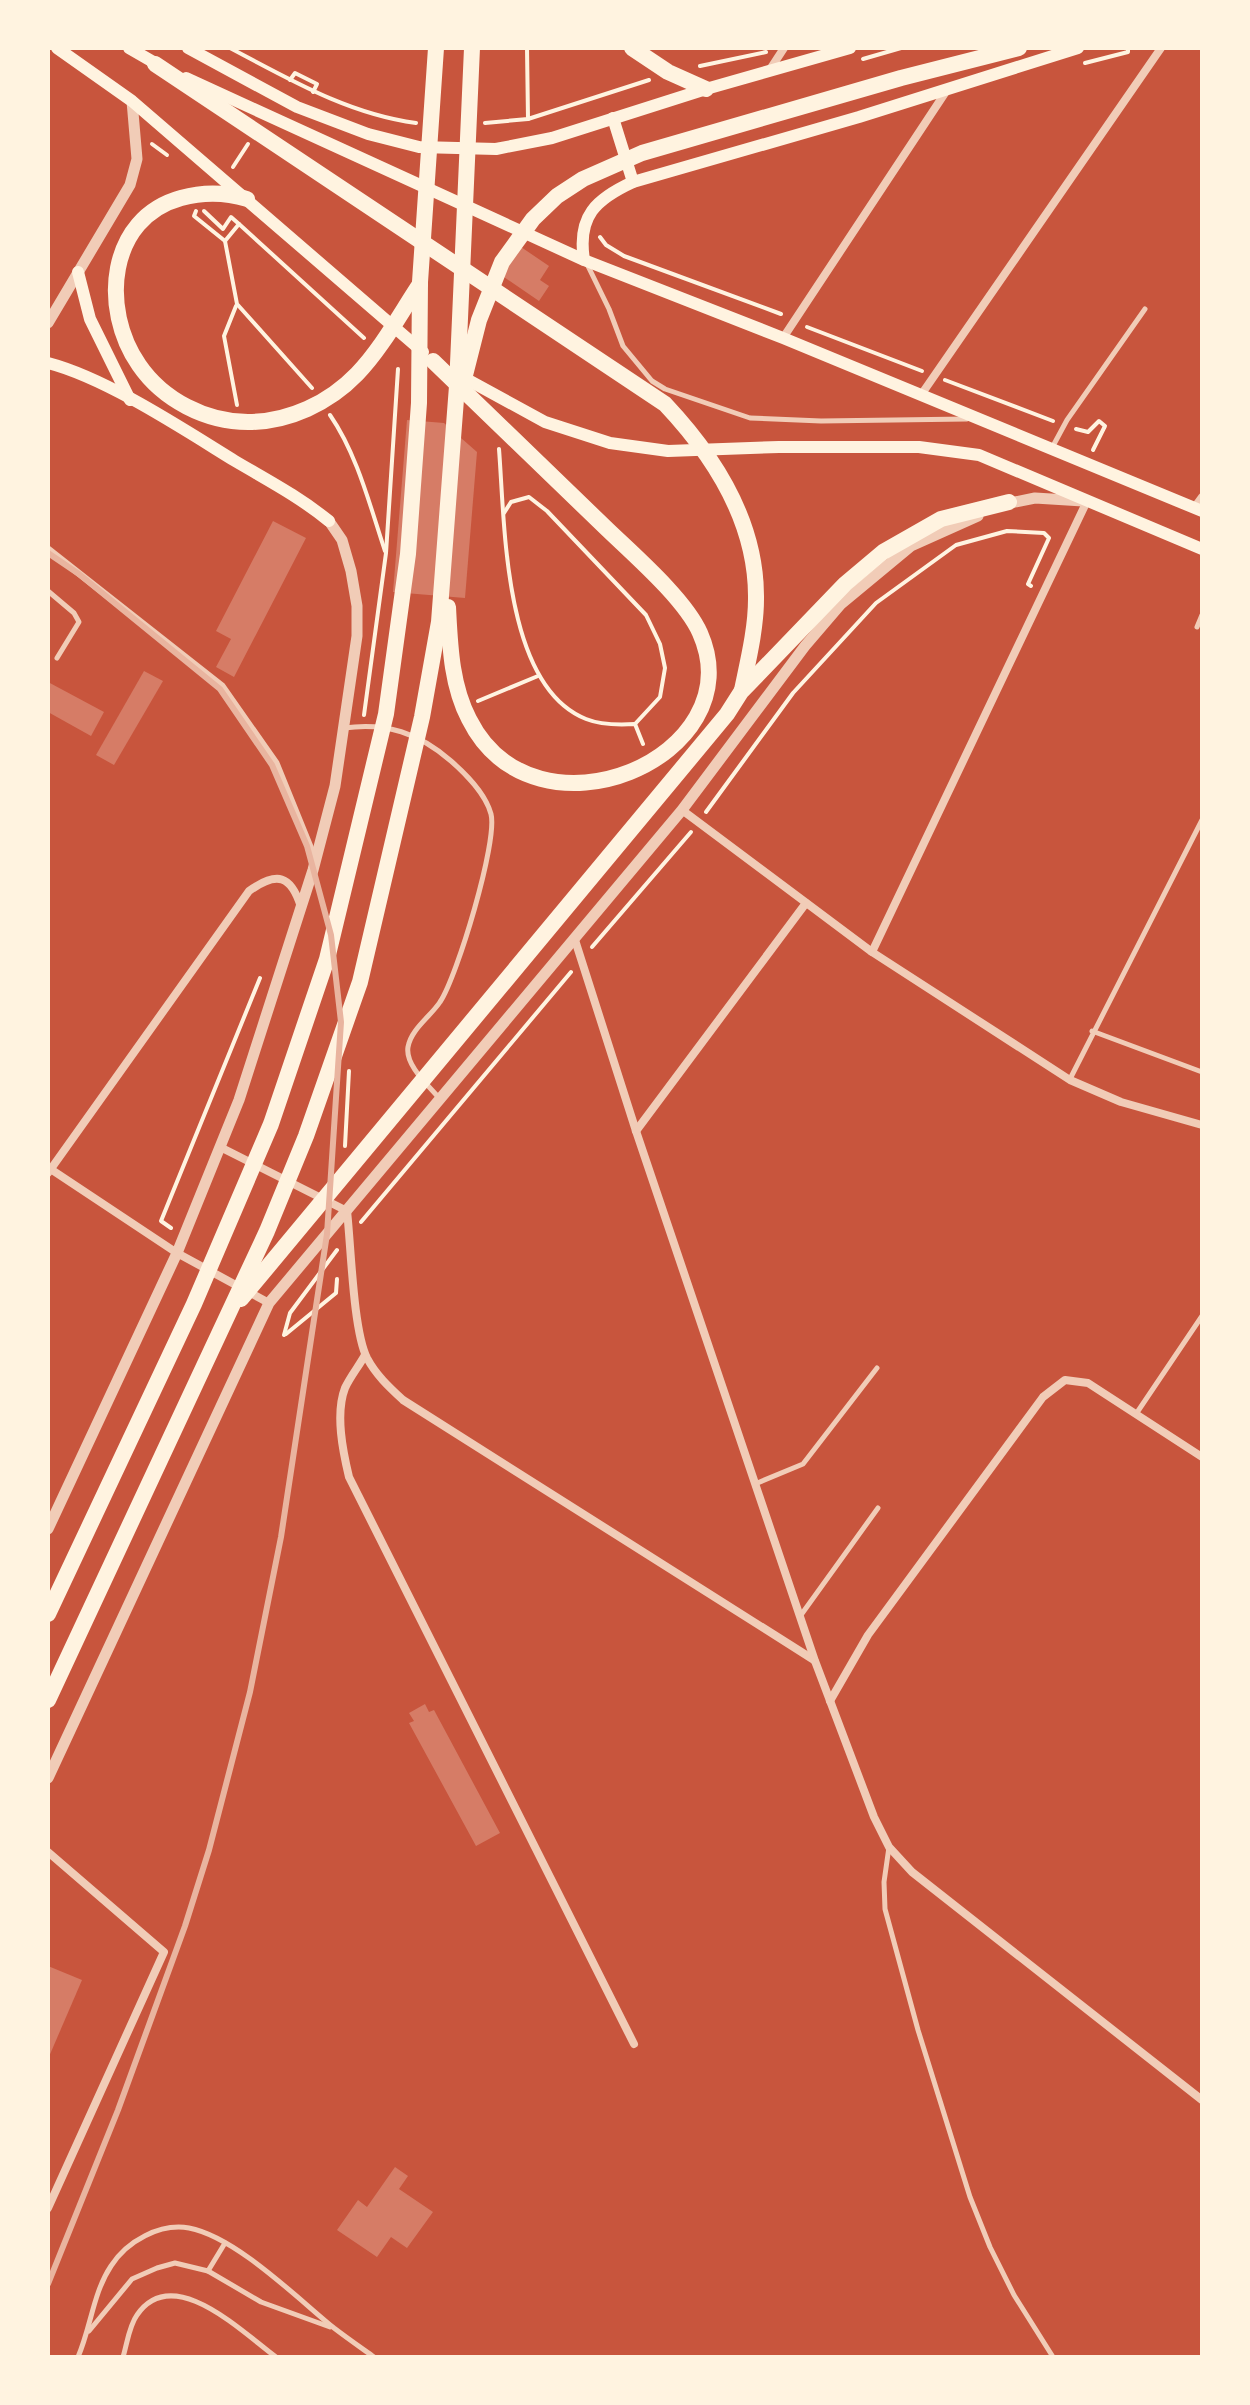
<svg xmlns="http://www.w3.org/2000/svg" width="1250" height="2405" font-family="'Varela Round',sans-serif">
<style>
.building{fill:#d67c66}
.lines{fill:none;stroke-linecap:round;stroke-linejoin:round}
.path{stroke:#fff3e0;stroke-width:4}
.service{stroke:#f1ccb7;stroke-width:5}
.pedestrian{stroke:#f1ccb7;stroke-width:7}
.minor{stroke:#f1ccb7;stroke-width:8}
.tertiary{stroke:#f1ccb7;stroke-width:11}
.secondary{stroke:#fff3e0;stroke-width:12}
.motorway{stroke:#fff3e0;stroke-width:16}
.rail{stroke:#e9b49f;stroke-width:6}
</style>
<rect width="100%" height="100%" fill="#c8553d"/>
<g class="building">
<path d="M 521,247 L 549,266 L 540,280 L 549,286 L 539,301 L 501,275 Z"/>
<path d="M 407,420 L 444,423 L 477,452 L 465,598 L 393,592 Z"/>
<path d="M 273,521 L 306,538 L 234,677 L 216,667 L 231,639 L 216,631 Z"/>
<path d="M 144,671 L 163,681 L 114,765 L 96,755 Z"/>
<path d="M 48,682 L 104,712 L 91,736 L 48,712 Z"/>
<path d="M 425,1704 L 429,1712 L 434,1710 L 500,1833 L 476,1846 L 409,1723 L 414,1721 L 409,1713 Z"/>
<path d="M 48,1966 L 82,1980 L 48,2059 Z"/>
<path d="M 395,2167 L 408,2176 L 399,2189 L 433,2212 L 407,2248 L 391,2237 L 377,2257 L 337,2230 L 358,2200 L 367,2207 Z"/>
</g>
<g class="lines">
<g class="path">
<path d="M 230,48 C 289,79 348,114 416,123"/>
<path d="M 527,48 L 528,119"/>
<path d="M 863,59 L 901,48"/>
<path d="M 1085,63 L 1128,52 L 1128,48"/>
<path d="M 700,66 L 766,52"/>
<path d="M 290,80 L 295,73 L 317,84 L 313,92"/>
<path d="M 485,123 L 528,119 L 649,80"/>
<path d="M 152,144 L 167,155"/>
<path d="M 233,167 L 248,144"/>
<path d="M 196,211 L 194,216 L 225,241 L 239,224 L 231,217 L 223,229 L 204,211"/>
<path d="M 239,224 L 364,338"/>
<path d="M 600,237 L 606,245 L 624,256 L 781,314"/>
<path d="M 225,241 L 237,304 L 312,388"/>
<path d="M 236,306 L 224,336 L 237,405"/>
<path d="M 807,327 L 922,371"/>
<path d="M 945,380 L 1053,421"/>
<path d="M 330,415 C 357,454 370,506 385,551"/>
<path d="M 1076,429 L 1088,432 L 1099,421 L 1105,426 L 1093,450"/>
<path d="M 499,449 C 505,524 503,686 586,719 C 601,725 619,725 635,724 L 643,744"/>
<path d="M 504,513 L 511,502 L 529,497 L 547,511 L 646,615 L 660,644 L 665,668 L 660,697 L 635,724"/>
<path d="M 478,701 L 538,676"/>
<path d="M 364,715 L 386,553 L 398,369"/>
<path d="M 706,812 L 793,693 L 876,603 L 956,545 L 1007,531 L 1044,533 L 1049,538 L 1028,584 L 1031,586"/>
<path d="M 592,947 L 691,832"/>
<path d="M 345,1146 L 349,1071"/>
<path d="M 361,1222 L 571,972"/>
<path d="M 171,1228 L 161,1221 L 260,978"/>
<path d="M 286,1334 L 336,1293 L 337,1279"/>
<path d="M 284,1335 L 290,1313 L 337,1250"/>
</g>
<g class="service">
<path d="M 587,264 L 609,309 L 623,346 L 652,381 L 665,389 L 750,418 L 821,421 L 967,419"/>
<path d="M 1053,446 L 1067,420 L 1145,309"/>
<path d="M 48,591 L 74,613 L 79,622 L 57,658"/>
<path d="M 1197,627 L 1202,615"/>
<path d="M 344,728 C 386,722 419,733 451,761 C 466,774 486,795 491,814 C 498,841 457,977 440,1002 C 431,1016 411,1029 408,1047 C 405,1065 428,1085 439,1098"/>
<path d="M 1092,1031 L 1202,1072"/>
<path d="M 1070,1079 L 1202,820"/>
<path d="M 1136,1414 L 1202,1316"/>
<path d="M 755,1484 L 803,1464 L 877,1368"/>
<path d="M 801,1615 L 878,1508"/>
<path d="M 889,1847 L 884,1882 L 885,1909 L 918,2030 L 970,2197 L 990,2247 L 1014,2295 L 1053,2357"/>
<path d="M 208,2271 L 225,2243"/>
<path d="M 89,2331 L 132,2279 L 157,2268 L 175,2263 L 208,2271 L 261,2302 L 330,2327"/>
<path d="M 78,2357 C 91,2327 93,2293 111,2266 C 127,2241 160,2223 189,2228 C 236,2237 297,2298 334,2328 C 347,2338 360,2347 374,2357"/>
<path d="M 123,2357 C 127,2344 129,2326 137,2315 C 173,2262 243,2333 276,2357"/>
</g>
<path class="pedestrian" d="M 48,549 L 222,686 L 276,763 L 315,859"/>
<g class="minor">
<path d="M 769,71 L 784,48"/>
<path d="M 783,338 L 947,90"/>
<path d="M 921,395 L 1161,48"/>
<path d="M 1194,508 L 1202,497"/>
<path d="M 682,810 L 872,952 L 1070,1080 L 1121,1102 L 1202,1125"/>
<path d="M 575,940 L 636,1131 L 815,1661 L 874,1817 L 889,1847 L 912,1872 L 1202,2100"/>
<path d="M 872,952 L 1087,501"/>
<path d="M 636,1131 L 806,903"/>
<path d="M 220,1147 L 347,1211 C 351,1245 353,1330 367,1358 C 376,1375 389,1387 403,1400 L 814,1660"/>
<path d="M 49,1168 L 177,1253 L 269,1303"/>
<path d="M 48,1173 L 249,891 C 277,871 291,875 301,907"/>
<path d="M 365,1355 C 359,1366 350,1377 345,1388 C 335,1414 343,1452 349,1477 L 634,2044"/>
<path d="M 830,1701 L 868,1635 L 1043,1397 L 1065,1380 L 1088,1383 L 1202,1457"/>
<path d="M 48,1852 L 164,1952 L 48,2208"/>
</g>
<g class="tertiary">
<path d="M 48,323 L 130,185 L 137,159 L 132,101"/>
<path d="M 1005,504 L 1035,498 L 1083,501"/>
<path d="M 48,1529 L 177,1253 L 239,1100 L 313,870 L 335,786 L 357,636 L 357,606 L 351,571 L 342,540 L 329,521"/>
<path d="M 48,1778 L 269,1303 L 682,810 L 805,646 L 841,604 L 911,546 L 978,516"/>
</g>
<g class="secondary">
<path d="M 57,48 L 132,101 L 423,352"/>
<path d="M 129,48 L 162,67"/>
<path d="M 188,48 L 297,107 L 368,134 L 419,147 L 496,149 L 552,138 L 706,89 L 850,48"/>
<path d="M 186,78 L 584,260 L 783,338 L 1202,511"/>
<path d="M 613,118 L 633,182"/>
<path d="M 584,260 C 577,216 596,199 633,182 L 859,117 L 1078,48"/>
<path d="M 78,272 L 90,319 L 130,400"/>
<path d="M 48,363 C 106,378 183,429 235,461 C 269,481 298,496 329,521"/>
<path d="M 459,375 L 545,422 L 610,443 L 668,451 L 779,447 L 919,447 L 979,455 L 1202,549"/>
</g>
<g class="motorway">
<path d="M 632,48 L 668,72 L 706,89"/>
<path d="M 155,64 L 665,404 C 715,457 757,523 756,599 C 756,629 748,661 742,690"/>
<path d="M 247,199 C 225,192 203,192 181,198 C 108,218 100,309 139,365 C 163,400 206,422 248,422 C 289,422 329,403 357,374 C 382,348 400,314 420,284"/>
<path d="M 433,361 C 491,417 549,473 607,529 C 634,555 685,599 700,633 C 755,757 535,851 469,719 C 451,684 450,645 448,607"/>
<path d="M 464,379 L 479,320 L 502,262 L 533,219 L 557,196 L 583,179 L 642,153 L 901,78 L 1019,48"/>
<path d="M 241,1299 L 727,714 L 741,692 L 845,584 L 883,552 L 941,519 L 1009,502"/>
<path d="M 48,1614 L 194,1304 L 271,1124 L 327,959 L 386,714 L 408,554 L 419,403 L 420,282 L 436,48"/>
<path d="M 48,1700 L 267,1231 L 306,1136 L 360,982 L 422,717 L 439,622 L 457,386 L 472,48"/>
</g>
<path class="rail" d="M 48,553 L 79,574 L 220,689 L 272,765 L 307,846 L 331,935 L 341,1022 L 327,1234 L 281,1537 L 250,1692 L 209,1850 L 185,1926 L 118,2110 L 48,2284"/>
</g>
<rect width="1250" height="2405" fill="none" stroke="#fff3e0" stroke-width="100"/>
</svg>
